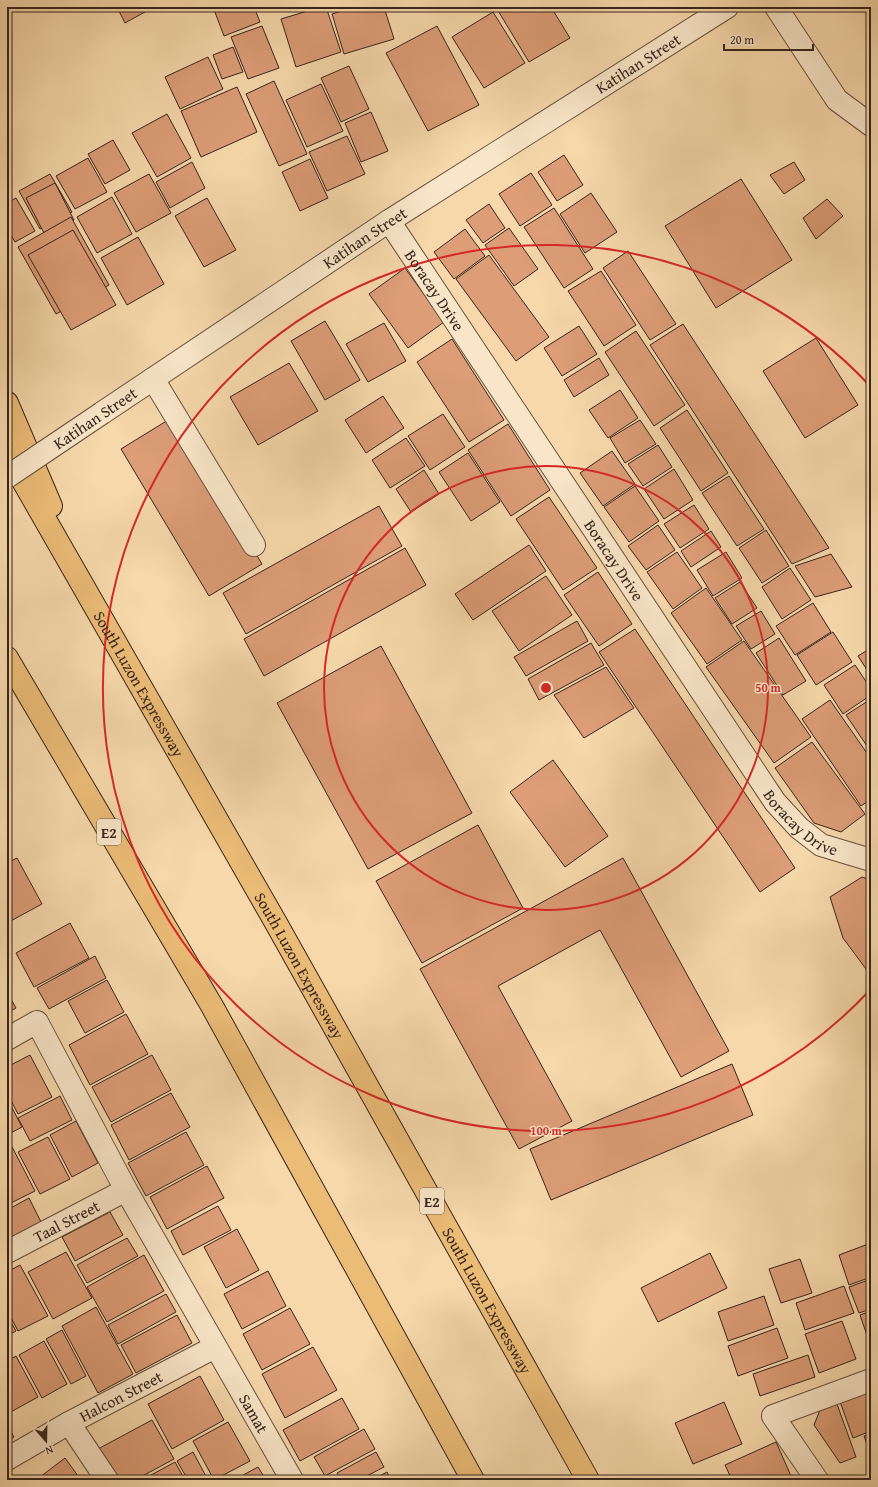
<svg xmlns="http://www.w3.org/2000/svg" width="878" height="1487" font-family="'Gentium Book Plus',serif">
<style>
.building{fill:#dc9d77;stroke:#37251c}
.lines{fill:none;stroke-linecap:round;stroke-linejoin:round}
.minor-casing{stroke:#675240;stroke-width:24}
.highway-casing{stroke:#37251c;stroke-width:24}
.minor{stroke:#f9e6c8;stroke-width:22}
.highway{stroke:#ebbc76;stroke-width:22}
.minor-bridge-casing{stroke:#675240;stroke-width:24;stroke-linecap:butt}
.minor-bridge{stroke:#f9e6c8;stroke-width:22}
.ring{fill:none;stroke:#d62828;stroke-width:2}
.labels{text-anchor:middle;dominant-baseline:central;stroke-width:3;stroke-linejoin:round;paint-order:stroke}
.shield{fill:#f9e6c8;stroke:#715f50;stroke-width:1}
.shield-label{font-size:15px;font-weight:bold;fill:#37251c}
.street-label{font-size:16px;fill:#37251c;stroke:#f9e6c8}
.centre{fill:#d62828;stroke:#f9e6c8;stroke-width:2}
.ring-label{font-size:12px;text-anchor:middle;font-weight:bold;fill:#d62828;stroke:#f9e6c8;stroke-width:3;stroke-linejoin:round;paint-order:stroke}
</style>
<rect width="100%" height="100%" fill="#f6d8ab"/>
<filter id="stains"><feTurbulence type="fractalNoise" baseFrequency=".005" numOctaves="4"/><feColorMatrix values="0 0 0 0 .2 0 0 0 0 .09 0 0 0 0 .02 0 0 0 .5 -.17"/></filter>
<radialGradient id="worn" r=".72"><stop offset=".6" stop-color="#630" stop-opacity="0"/><stop offset="1" stop-color="#630" stop-opacity=".3"/></radialGradient>
<g class="building">
<path d="M 117,7 L 154,7 L 125,23 Z"/>
<path d="M 213,7 L 254,7 L 260,22 L 224,36 Z"/>
<path d="M 321,7 L 326,7 L 341,52 L 296,67 L 281,19 Z"/>
<path d="M 354,7 L 384,7 L 394,39 L 344,54 L 332,14 Z"/>
<path d="M 499,7 L 551,7 L 570,38 L 529,62 L 497,9 Z"/>
<path d="M 493,12 L 525,63 L 484,88 L 452,37 Z"/>
<path d="M 262,26 L 279,68 L 248,79 L 231,37 Z"/>
<path d="M 437,26 L 479,105 L 428,131 L 386,53 Z"/>
<path d="M 233,47 L 243,72 L 222,79 L 213,55 Z"/>
<path d="M 208,57 L 223,89 L 180,109 L 165,77 Z"/>
<path d="M 349,66 L 369,109 L 341,122 L 321,78 Z"/>
<path d="M 274,81 L 307,154 L 279,166 L 246,94 Z"/>
<path d="M 321,84 L 343,131 L 307,147 L 286,100 Z"/>
<path d="M 237,87 L 257,132 L 201,157 L 181,111 Z"/>
<path d="M 371,112 L 388,151 L 361,162 L 345,123 Z"/>
<path d="M 167,114 L 191,158 L 157,177 L 132,133 Z"/>
<path d="M 347,136 L 365,174 L 327,191 L 309,152 Z"/>
<path d="M 113,140 L 130,170 L 105,184 L 88,154 Z"/>
<path d="M 564,155 L 583,185 L 557,201 L 538,172 Z"/>
<path d="M 88,158 L 107,192 L 75,209 L 56,176 Z"/>
<path d="M 310,159 L 328,198 L 300,211 L 282,172 Z"/>
<path d="M 192,162 L 205,188 L 170,208 L 156,182 Z"/>
<path d="M 794,162 L 805,180 L 784,194 L 770,175 Z"/>
<path d="M 531,173 L 552,205 L 520,226 L 499,194 Z"/>
<path d="M 50,174 L 72,212 L 40,229 L 19,191 Z"/>
<path d="M 149,174 L 171,213 L 136,232 L 114,193 Z"/>
<path d="M 741,179 L 792,260 L 716,308 L 665,226 Z"/>
<path d="M 55,183 L 74,220 L 45,235 L 26,198 Z"/>
<path d="M 591,193 L 617,232 L 585,253 L 560,214 Z"/>
<path d="M 112,197 L 132,234 L 97,253 L 77,217 Z"/>
<path d="M 16,198 L 35,231 L 15,242 L 7,228 L 7,203 Z"/>
<path d="M 207,198 L 236,250 L 204,267 L 175,216 Z"/>
<path d="M 827,199 L 843,216 L 816,239 L 803,218 Z"/>
<path d="M 489,204 L 505,228 L 483,243 L 466,220 Z"/>
<path d="M 554,208 L 593,269 L 564,288 L 524,227 Z"/>
<path d="M 71,217 L 109,285 L 56,314 L 18,247 Z"/>
<path d="M 509,228 L 538,269 L 514,286 L 485,245 Z"/>
<path d="M 465,229 L 485,256 L 454,279 L 434,252 Z"/>
<path d="M 73,230 L 116,305 L 71,330 L 28,255 Z"/>
<path d="M 138,237 L 164,284 L 127,305 L 101,258 Z"/>
<path d="M 628,251 L 676,324 L 650,340 L 603,268 Z"/>
<path d="M 489,255 L 549,337 L 516,361 L 456,279 Z"/>
<path d="M 405,268 L 444,322 L 408,348 L 369,294 Z"/>
<path d="M 601,271 L 636,325 L 604,346 L 568,291 Z"/>
<path d="M 325,321 L 360,380 L 325,400 L 291,341 Z"/>
<path d="M 384,323 L 406,361 L 368,382 L 346,344 Z"/>
<path d="M 683,324 L 829,548 L 792,564 L 650,345 Z"/>
<path d="M 579,326 L 597,354 L 562,376 L 544,348 Z"/>
<path d="M 636,331 L 685,405 L 654,426 L 605,352 Z"/>
<path d="M 816,338 L 858,405 L 805,438 L 763,371 Z"/>
<path d="M 452,339 L 504,420 L 469,442 L 417,362 Z"/>
<path d="M 599,358 L 609,375 L 574,397 L 564,380 Z"/>
<path d="M 289,363 L 318,411 L 258,445 L 230,397 Z"/>
<path d="M 620,390 L 638,418 L 608,438 L 589,410 Z"/>
<path d="M 383,396 L 404,428 L 366,453 L 345,420 Z"/>
<path d="M 687,410 L 728,473 L 701,491 L 660,428 Z"/>
<path d="M 443,414 L 465,447 L 430,470 L 408,436 Z"/>
<path d="M 173,417 L 262,564 L 209,596 L 121,449 Z"/>
<path d="M 640,420 L 656,444 L 625,463 L 610,438 Z"/>
<path d="M 508,424 L 550,490 L 511,516 L 468,450 Z"/>
<path d="M 406,438 L 425,466 L 390,488 L 372,460 Z"/>
<path d="M 658,445 L 672,467 L 643,486 L 628,464 Z"/>
<path d="M 612,451 L 635,484 L 603,506 L 580,473 Z"/>
<path d="M 468,453 L 500,502 L 471,521 L 439,472 Z"/>
<path d="M 674,469 L 693,500 L 664,519 L 644,489 Z"/>
<path d="M 424,470 L 439,494 L 411,512 L 396,489 Z"/>
<path d="M 729,476 L 764,529 L 737,546 L 702,493 Z"/>
<path d="M 635,486 L 659,521 L 629,542 L 604,507 Z"/>
<path d="M 549,497 L 597,568 L 563,590 L 516,519 Z"/>
<path d="M 694,505 L 709,529 L 680,548 L 664,524 Z"/>
<path d="M 379,506 L 402,546 L 246,634 L 223,593 Z"/>
<path d="M 658,525 L 675,550 L 646,570 L 628,546 Z"/>
<path d="M 766,530 L 789,566 L 762,583 L 739,548 Z"/>
<path d="M 711,531 L 721,547 L 691,567 L 681,551 Z"/>
<path d="M 529,545 L 546,571 L 473,620 L 455,594 Z"/>
<path d="M 405,548 L 426,585 L 264,676 L 244,639 Z"/>
<path d="M 677,552 L 702,588 L 673,609 L 647,572 Z"/>
<path d="M 726,552 L 742,578 L 713,596 L 697,570 Z"/>
<path d="M 831,554 L 852,587 L 815,597 L 795,566 Z"/>
<path d="M 790,568 L 811,600 L 782,619 L 762,587 Z"/>
<path d="M 598,572 L 632,624 L 599,646 L 564,595 Z"/>
<path d="M 546,576 L 572,615 L 519,651 L 492,611 Z"/>
<path d="M 740,582 L 757,608 L 732,624 L 715,598 Z"/>
<path d="M 706,588 L 742,640 L 707,664 L 671,613 Z"/>
<path d="M 813,603 L 831,632 L 795,655 L 776,626 Z"/>
<path d="M 761,611 L 775,634 L 751,649 L 736,626 Z"/>
<path d="M 577,621 L 588,641 L 526,676 L 514,657 Z"/>
<path d="M 635,629 L 795,868 L 760,892 L 599,652 Z"/>
<path d="M 833,632 L 852,662 L 816,685 L 797,655 Z"/>
<path d="M 779,638 L 806,681 L 783,695 L 756,653 Z"/>
<path d="M 744,641 L 811,737 L 774,763 L 706,667 Z"/>
<path d="M 591,643 L 604,665 L 539,700 L 528,679 Z"/>
<path d="M 381,646 L 472,813 L 368,869 L 277,703 Z"/>
<path d="M 871,648 L 871,676 L 858,656 Z"/>
<path d="M 855,665 L 871,689 L 871,695 L 843,714 L 824,685 Z"/>
<path d="M 606,667 L 634,708 L 584,738 L 554,695 Z"/>
<path d="M 871,699 L 871,752 L 846,715 Z"/>
<path d="M 830,700 L 871,759 L 871,799 L 861,806 L 802,719 Z"/>
<path d="M 812,742 L 865,814 L 841,832 L 814,823 L 775,768 Z"/>
<path d="M 553,760 L 608,836 L 565,867 L 510,792 Z"/>
<path d="M 478,825 L 523,908 L 422,963 L 376,881 Z"/>
<path d="M 17,858 L 42,904 L 7,923 L 7,863 Z"/>
<path d="M 623,858 L 729,1051 L 681,1077 L 600,930 L 498,986 L 572,1121 L 519,1149 L 420,969 Z"/>
<path d="M 862,877 L 871,880 L 871,972 L 869,973 L 843,938 L 830,897 Z"/>
<path d="M 70,923 L 89,958 L 34,987 L 16,953 Z"/>
<path d="M 95,956 L 106,978 L 49,1009 L 37,988 Z"/>
<path d="M 107,980 L 124,1012 L 85,1033 L 68,1001 Z"/>
<path d="M 7,992 L 16,1008 L 7,1013 Z"/>
<path d="M 126,1014 L 148,1054 L 90,1085 L 69,1045 Z"/>
<path d="M 30,1055 L 52,1097 L 18,1114 L 7,1093 L 7,1067 Z"/>
<path d="M 152,1055 L 171,1090 L 111,1122 L 92,1087 Z"/>
<path d="M 732,1064 L 753,1115 L 551,1200 L 530,1149 Z"/>
<path d="M 171,1093 L 190,1127 L 129,1160 L 111,1125 Z"/>
<path d="M 60,1096 L 72,1120 L 30,1141 L 18,1118 Z"/>
<path d="M 7,1098 L 22,1127 L 7,1135 Z"/>
<path d="M 76,1121 L 98,1163 L 72,1177 L 50,1135 Z"/>
<path d="M 186,1132 L 204,1165 L 146,1196 L 128,1163 Z"/>
<path d="M 48,1137 L 70,1179 L 40,1194 L 18,1152 Z"/>
<path d="M 10,1143 L 35,1191 L 7,1205 L 7,1144 Z"/>
<path d="M 207,1166 L 224,1198 L 167,1229 L 150,1197 Z"/>
<path d="M 29,1198 L 41,1222 L 7,1240 L 7,1210 Z"/>
<path d="M 218,1206 L 231,1230 L 183,1255 L 171,1231 Z"/>
<path d="M 110,1212 L 123,1235 L 75,1261 L 62,1237 Z"/>
<path d="M 237,1229 L 259,1270 L 226,1288 L 204,1247 Z"/>
<path d="M 127,1238 L 138,1256 L 87,1283 L 77,1265 Z"/>
<path d="M 871,1243 L 871,1277 L 849,1285 L 839,1255 Z"/>
<path d="M 66,1252 L 92,1298 L 53,1319 L 28,1272 Z"/>
<path d="M 710,1253 L 727,1288 L 658,1322 L 641,1288 Z"/>
<path d="M 144,1255 L 164,1291 L 107,1322 L 87,1287 Z"/>
<path d="M 800,1259 L 812,1293 L 781,1303 L 769,1269 Z"/>
<path d="M 20,1265 L 48,1316 L 18,1331 L 7,1310 L 7,1272 Z"/>
<path d="M 268,1271 L 286,1306 L 242,1329 L 224,1294 Z"/>
<path d="M 871,1279 L 871,1309 L 859,1313 L 849,1287 Z"/>
<path d="M 844,1286 L 854,1313 L 805,1330 L 796,1303 Z"/>
<path d="M 166,1294 L 176,1312 L 118,1344 L 108,1325 Z"/>
<path d="M 764,1296 L 774,1325 L 728,1341 L 718,1312 Z"/>
<path d="M 96,1307 L 133,1374 L 98,1393 L 62,1326 Z"/>
<path d="M 290,1308 L 310,1344 L 262,1370 L 243,1334 Z"/>
<path d="M 871,1311 L 871,1347 L 860,1315 Z"/>
<path d="M 7,1315 L 16,1331 L 7,1336 Z"/>
<path d="M 177,1315 L 192,1343 L 136,1373 L 121,1345 Z"/>
<path d="M 842,1321 L 856,1359 L 819,1373 L 805,1334 Z"/>
<path d="M 777,1328 L 788,1358 L 738,1376 L 728,1346 Z"/>
<path d="M 62,1330 L 86,1376 L 71,1384 L 46,1339 Z"/>
<path d="M 44,1341 L 67,1384 L 42,1398 L 19,1355 Z"/>
<path d="M 313,1347 L 337,1390 L 285,1418 L 262,1374 Z"/>
<path d="M 808,1355 L 815,1377 L 760,1396 L 753,1374 Z"/>
<path d="M 16,1356 L 38,1397 L 7,1414 L 7,1361 Z"/>
<path d="M 200,1376 L 224,1420 L 172,1449 L 148,1404 Z"/>
<path d="M 871,1385 L 871,1431 L 853,1438 L 838,1396 Z"/>
<path d="M 342,1398 L 359,1429 L 300,1461 L 283,1430 Z"/>
<path d="M 724,1402 L 742,1444 L 693,1464 L 675,1423 Z"/>
<path d="M 837,1404 L 856,1457 L 840,1463 L 814,1425 L 820,1410 Z"/>
<path d="M 152,1420 L 174,1459 L 135,1480 L 113,1480 L 96,1450 Z"/>
<path d="M 228,1422 L 250,1461 L 214,1480 L 193,1441 Z"/>
<path d="M 7,1424 L 14,1437 L 7,1441 Z"/>
<path d="M 364,1429 L 375,1449 L 325,1476 L 314,1457 Z"/>
<path d="M 871,1434 L 871,1455 L 864,1436 Z"/>
<path d="M 776,1442 L 791,1476 L 782,1480 L 732,1480 L 725,1465 Z"/>
<path d="M 193,1452 L 208,1480 L 188,1480 L 177,1461 Z"/>
<path d="M 376,1452 L 384,1467 L 359,1480 L 341,1480 L 337,1473 Z"/>
<path d="M 65,1458 L 81,1480 L 36,1480 Z"/>
<path d="M 175,1462 L 185,1480 L 142,1480 Z"/>
<path d="M 258,1467 L 266,1480 L 234,1480 Z"/>
<path d="M 387,1472 L 391,1480 L 372,1480 Z"/>
</g>
<g class="lines">
<defs>
<g id="minor">
<path d="M 776,7 L 837,100 L 871,125"/>
<path id="s1" d="M 389,221 L 775,802 L 799,828 L 821,845 L 871,860"/>
<path d="M 153,379 L 254,545"/>
<path id="s2" d="M 102,413 L 389,221 L 727,7"/>
<path id="s3" d="M 7,1039 L 37,1022 L 126,1190 L 292,1480"/>
<path id="s4" d="M 7,1252 L 126,1190"/>
<path d="M 69,1423 L 107,1480"/>
<path id="s5" d="M 7,1459 L 69,1423 L 215,1347"/>
<path d="M 817,1480 L 773,1416 L 871,1380"/>
</g>
<g id="highway">
<path d="M 7,403 L 51,506"/>
<path id="s6" d="M 7,453 L 276,923 L 588,1480"/>
<path d="M 7,658 L 212,1006 L 473,1480"/>
</g>
</defs>
<use href="#minor" class="minor-casing"/>
<use href="#highway" class="highway-casing"/>
<use href="#minor" class="minor"/>
<use href="#highway" class="highway"/>
<defs>
<path id="minor-bridge" d="M 7,477 L 102,413"/>
</defs>
<use href="#minor-bridge" class="minor-bridge-casing"/>
<use href="#minor-bridge" class="minor-bridge"/>
</g>
<g class="ring">
<circle cx="546" cy="688" r="222"/>
<path d="M870 990A443 443 0 1 1 870 386"/>
</g>
<g class="labels">
<g class="shield">
<rect x="97" y="819" width="24" height="26" rx="3"/>
<rect x="420" y="1188" width="24" height="26" rx="3"/>
</g>
<g class="shield-label">
<text x="109" y="832">E2</text>
<text x="432" y="1201">E2</text>
</g>
<g class="street-label">
<text stroke="none"><textPath href="#s2" startOffset="640">Katihan Street</textPath></text>
<text stroke="none"><textPath href="#s2" startOffset="316">Katihan Street</textPath></text>
<text stroke="none"><textPath href="#s1" startOffset="83">Boracay Drive</textPath></text>
<text transform="translate(95 418) rotate(-34)">Katihan Street</text>
<text stroke="none"><textPath href="#s1" startOffset="407">Boracay Drive</textPath></text>
<text stroke="none"><textPath href="#s6" startOffset="266">South Luzon Expressway</textPath></text>
<text stroke="none"><textPath href="#s1" startOffset="731">Boracay Drive</textPath></text>
<text stroke="none"><textPath href="#s6" startOffset="590">South Luzon Expressway</textPath></text>
<text stroke="none"><textPath href="#s4" startOffset="67">Taal Street</textPath></text>
<text stroke="none"><textPath href="#s6" startOffset="974">South Luzon Expressway</textPath></text>
<text stroke="none"><textPath href="#s5" startOffset="130">Halcon Street</textPath></text>
<text stroke="none"><textPath href="#s3" startOffset="482">Samat</textPath></text>
</g>
</g>
<circle cx="546" cy="688" r="6" class="centre"/>
<g class="ring-label">
<text x="768" y="692">50 m</text>
<text x="546" y="1135">100 m</text>
</g>
<rect width="878" height="1487" fill="none" stroke="#f6d8ab" stroke-width="24"/>
<rect x="8" y="8" width="862" height="1471" fill="none" stroke="#37251c" stroke-width="2"/>
<rect x="12" y="12" width="854" height="1463" fill="none" stroke="#37251c"/>
<g transform="translate(46 1441) rotate(160)" stroke="#f9e6c8" stroke-width="3" paint-order="stroke">
<path d="M0-3L7 15L0 10L-7 15Z" fill="#37251c"/>
<text y="-6" font-size="11" font-weight="bold" text-anchor="middle" fill="#37251c">N</text>
</g>
<path d="M724 44v6h89v-6" fill="none" stroke="#37251c" stroke-width="2"/>
<text x="730" y="44" font-size="12" fill="#37251c" stroke="#f9e6c8" stroke-width="3" paint-order="stroke">20 m</text>
<rect width="100%" height="100%" filter="url(#stains)"/>
<rect width="100%" height="100%" fill="url(#worn)"/>
</svg>
